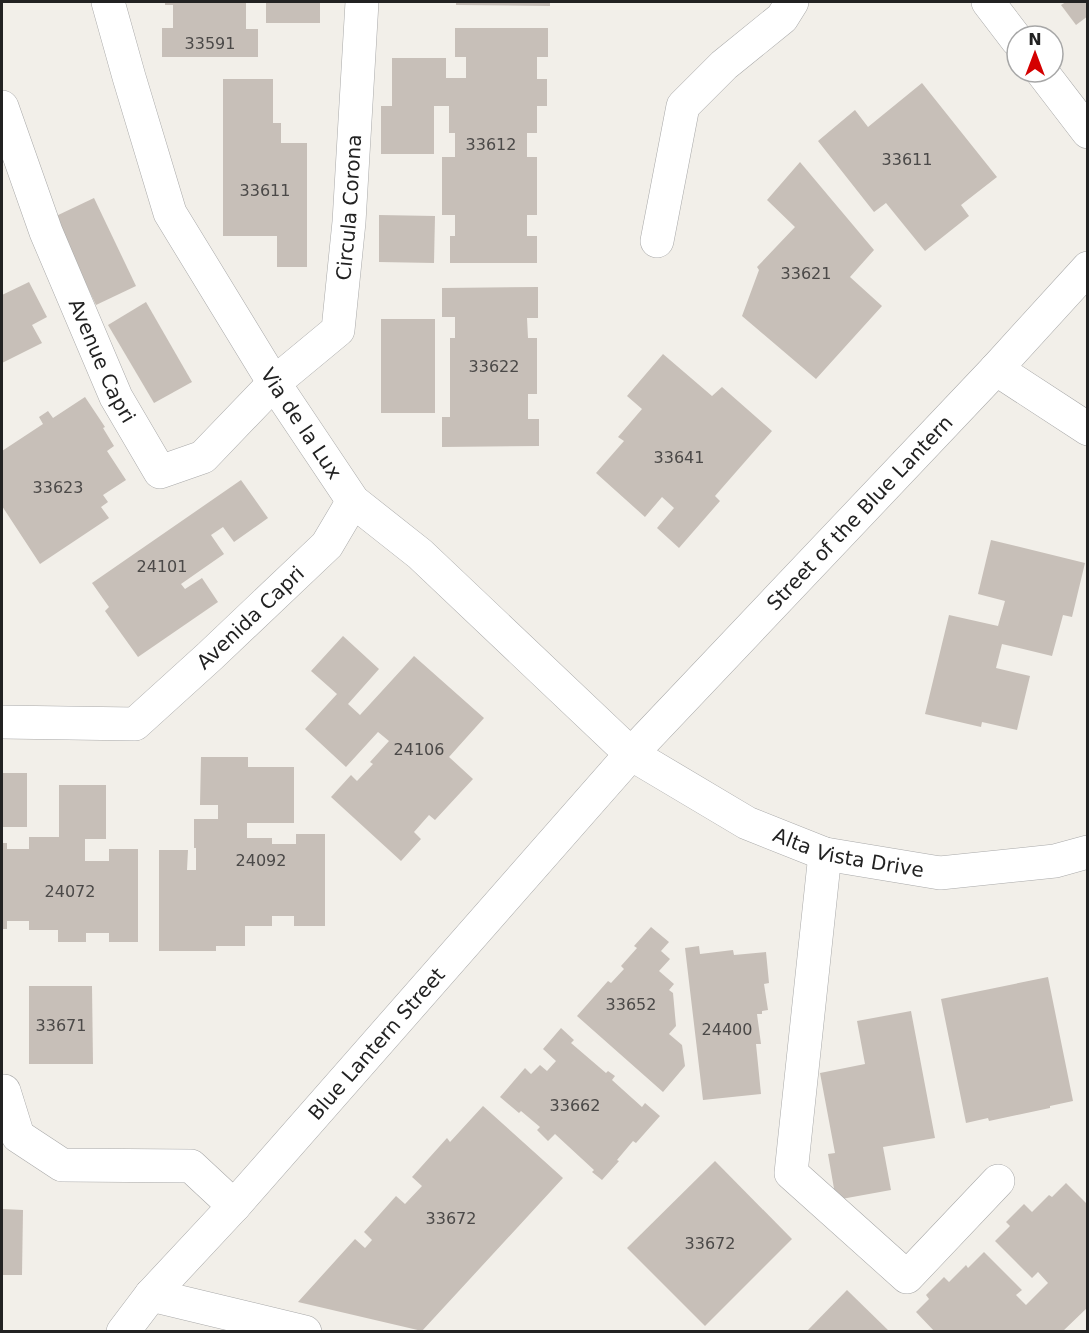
<svg xmlns="http://www.w3.org/2000/svg" width="1089" height="1333" font-family="'DejaVu Sans',sans-serif">
<style>
.building{fill:#c7bfb8}
.lines{fill:none;stroke-linecap:round;stroke-linejoin:round}
.minor-casing{stroke:#a9a9a9;stroke-width:34}
.minor{stroke:#fff;stroke-width:33}
.labels{text-anchor:middle;dominant-baseline:central;stroke-width:4.5;stroke-linejoin:round;paint-order:stroke}
.number-label{font-size:16px;fill:#4b4948}
.street-label{font-size:20px;fill:#222;stroke:#fff}
</style>
<rect width="100%" height="100%" fill="#f2efe9"/>
<g class="building">
<path d="M 165,2 L 246,2 L 246,29 L 258,29 L 258,57 L 162,57 L 162,28 L 173,28 L 173,5 L 165,5 Z"/>
<rect x="266" y="2" width="54" height="21"/>
<path d="M 456,2 L 550,2 L 550,6 L 456,5 Z"/>
<path d="M 1066,2 L 1088,2 L 1088,16 L 1076,25 L 1061,5 Z"/>
<path d="M 455,28 L 548,28 L 548,57 L 537,57 L 537,79 L 547,79 L 547,106 L 537,106 L 537,133 L 527,133 L 527,157 L 537,157 L 537,215 L 527,215 L 527,236 L 537,236 L 537,263 L 450,263 L 450,236 L 455,236 L 455,215 L 442,215 L 442,157 L 455,157 L 455,133 L 449,133 L 449,106 L 434,106 L 434,154 L 381,154 L 381,106 L 392,106 L 392,58 L 446,58 L 446,78 L 466,78 L 466,57 L 455,57 Z"/>
<path d="M 223,79 L 273,79 L 273,123 L 281,123 L 281,143 L 307,143 L 307,267 L 277,267 L 277,236 L 223,236 Z"/>
<path d="M 922,83 L 997,177 L 961,205 L 969,216 L 925,251 L 886,203 L 874,212 L 818,141 L 855,110 L 868,127 Z"/>
<path d="M 800,162 L 874,250 L 850,277 L 882,306 L 816,379 L 742,316 L 759,270 L 757,267 L 795,227 L 767,200 Z"/>
<path d="M 94,198 L 136,286 L 96,305 L 54,217 Z"/>
<path d="M 379,215 L 435,216 L 434,263 L 379,262 Z"/>
<path d="M 29,282 L 47,317 L 32,325 L 42,343 L 2,363 L 2,295 Z"/>
<path d="M 538,287 L 538,318 L 527,318 L 528,338 L 537,338 L 537,394 L 528,394 L 528,419 L 539,419 L 539,446 L 442,447 L 442,417 L 450,417 L 450,338 L 455,338 L 455,317 L 442,317 L 442,288 Z"/>
<path d="M 146,302 L 192,382 L 154,403 L 108,325 Z"/>
<rect x="381" y="319" width="54" height="94"/>
<path d="M 663,354 L 712,396 L 722,387 L 772,431 L 715,496 L 720,501 L 679,548 L 657,528 L 674,508 L 662,497 L 645,517 L 596,473 L 624,441 L 618,437 L 642,409 L 627,396 Z"/>
<path d="M 85,397 L 105,427 L 103,428 L 114,446 L 107,451 L 126,480 L 103,495 L 108,502 L 101,507 L 109,518 L 40,564 L 2,506 L 2,451 L 43,424 L 39,417 L 48,411 L 53,418 Z"/>
<path d="M 241,480 L 268,518 L 234,542 L 223,527 L 211,535 L 224,554 L 181,584 L 185,589 L 202,578 L 218,602 L 138,657 L 105,611 L 109,607 L 92,583 Z"/>
<path d="M 991,540 L 1085,563 L 1072,617 L 1063,615 L 1052,656 L 1002,644 L 996,668 L 1030,676 L 1017,730 L 982,722 L 981,727 L 925,714 L 949,615 L 998,626 L 1005,601 L 978,594 Z"/>
<path d="M 343,636 L 379,669 L 348,704 L 360,715 L 414,656 L 484,718 L 449,757 L 473,779 L 435,820 L 429,815 L 414,832 L 421,839 L 401,861 L 331,797 L 351,775 L 357,781 L 373,764 L 370,762 L 389,741 L 378,732 L 346,767 L 305,729 L 337,694 L 311,671 Z"/>
<path d="M 201,757 L 248,757 L 248,767 L 294,767 L 294,823 L 247,823 L 247,838 L 272,838 L 272,844 L 296,844 L 296,834 L 325,834 L 325,926 L 294,926 L 294,916 L 272,916 L 272,926 L 245,926 L 245,946 L 216,946 L 216,951 L 159,951 L 159,850 L 188,850 L 187,870 L 196,870 L 196,848 L 194,848 L 194,819 L 218,819 L 218,805 L 200,805 Z"/>
<rect x="2" y="773" width="25" height="54"/>
<path d="M 59,785 L 106,785 L 106,839 L 85,839 L 85,861 L 109,861 L 109,849 L 138,849 L 138,942 L 109,942 L 109,933 L 86,933 L 86,942 L 58,942 L 58,930 L 29,930 L 29,921 L 7,921 L 7,929 L 2,929 L 2,843 L 7,843 L 7,849 L 29,849 L 29,837 L 59,837 Z"/>
<path d="M 651,927 L 669,942 L 661,951 L 670,959 L 659,971 L 674,984 L 669,990 L 673,993 L 676,1026 L 669,1034 L 682,1045 L 685,1066 L 663,1092 L 577,1016 L 608,981 L 611,983 L 624,969 L 621,966 L 637,948 L 634,946 Z"/>
<path d="M 699,946 L 700,954 L 733,950 L 734,955 L 766,952 L 769,983 L 764,984 L 768,1010 L 762,1011 L 762,1014 L 757,1014 L 761,1044 L 756,1044 L 761,1094 L 703,1100 L 685,948 Z"/>
<path d="M 1048,977 L 1073,1101 L 1050,1106 L 1050,1108 L 989,1121 L 988,1118 L 966,1123 L 941,999 Z"/>
<path d="M 29,986 L 92,986 L 93,1064 L 29,1064 Z"/>
<path d="M 911,1011 L 935,1138 L 883,1147 L 891,1190 L 836,1200 L 828,1154 L 835,1153 L 820,1073 L 865,1064 L 857,1021 Z"/>
<path d="M 561,1028 L 574,1040 L 571,1043 L 606,1073 L 608,1071 L 615,1076 L 612,1080 L 642,1107 L 645,1103 L 660,1116 L 636,1143 L 633,1141 L 617,1160 L 619,1161 L 602,1180 L 592,1172 L 594,1170 L 555,1134 L 548,1141 L 537,1130 L 540,1127 L 521,1111 L 519,1113 L 500,1097 L 525,1068 L 531,1074 L 540,1065 L 547,1071 L 556,1061 L 543,1049 Z"/>
<path d="M 483,1106 L 563,1178 L 422,1331 L 298,1302 L 355,1239 L 365,1248 L 372,1240 L 364,1232 L 396,1196 L 405,1204 L 422,1186 L 412,1177 L 447,1138 L 450,1142 Z"/>
<path d="M 715,1161 L 792,1239 L 705,1326 L 627,1248 Z"/>
<path d="M 1066,1183 L 1088,1205 L 1088,1307 L 1062,1332 L 935,1332 L 916,1312 L 929,1299 L 926,1295 L 944,1277 L 949,1282 L 966,1265 L 968,1268 L 984,1252 L 1022,1290 L 1016,1295 L 1026,1305 L 1048,1283 L 1038,1272 L 1032,1278 L 995,1241 L 1010,1226 L 1006,1222 L 1024,1204 L 1032,1212 L 1049,1195 L 1052,1197 Z"/>
<path d="M 2,1209 L 23,1210 L 22,1275 L 2,1275 Z"/>
<path d="M 847,1290 L 890,1332 L 806,1332 Z"/>
</g>
<g class="lines">
<defs>
<g id="minor">
<path id="s1" d="M 108,2 L 129,77 L 170,213 L 274,383 L 353,501 L 420,554 L 631,754 L 747,823 L 825,854 L 940,873 L 1055,861 L 1088,852"/>
<path d="M 988,2 L 1017,40"/>
<path d="M 1042,72 L 1088,132"/>
<path id="s2" d="M 2,107 L 46,232 L 116,397 L 160,472 L 203,457 L 274,383 L 338,330 L 349,222 L 362,2"/>
<path d="M 657,241 L 683,106 L 724,65 L 782,18 L 792,2"/>
<path d="M 996,369 L 1088,429"/>
<path id="s3" d="M 2,722 L 135,724 L 210,656 L 327,545 L 353,501"/>
<path d="M 825,854 L 791,1173 L 907,1277 L 998,1181"/>
<path d="M 2,1091 L 4,1091 L 18,1136 L 62,1165 L 191,1166 L 234,1206"/>
<path d="M 151,1295 L 305,1332"/>
<path id="s4" d="M 123,1332 L 151,1295 L 234,1206 L 631,754 L 996,369 L 1088,268"/>
</g>
</defs>
<use href="#minor" class="minor-casing"/>
<use href="#minor" class="minor"/>
</g>
<g class="labels">
<g class="number-label">
<text x="210" y="43">33591</text>
<text x="491" y="144">33612</text>
<text x="907" y="159">33611</text>
<text x="265" y="190">33611</text>
<text x="806" y="273">33621</text>
<text x="494" y="366">33622</text>
<text x="679" y="457">33641</text>
<text x="58" y="487">33623</text>
<text x="162" y="566">24101</text>
<text x="419" y="749">24106</text>
<text x="261" y="860">24092</text>
<text x="70" y="891">24072</text>
<text x="631" y="1004">33652</text>
<text x="61" y="1025">33671</text>
<text x="727" y="1029">24400</text>
<text x="575" y="1105">33662</text>
<text x="451" y="1218">33672</text>
<text x="710" y="1243">33672</text>
</g>
<g class="street-label">
<text stroke="none"><textPath href="#s2" startOffset="753">Circula Corona</textPath></text>
<text stroke="none"><textPath href="#s2" startOffset="273">Avenue Capri</textPath></text>
<text stroke="none"><textPath href="#s1" startOffset="468">Via de la Lux</textPath></text>
<text stroke="none"><textPath href="#s4" startOffset="1102">Street of the Blue Lantern</textPath></text>
<text stroke="none"><textPath href="#s3" startOffset="290">Avenida Capri</textPath></text>
<text stroke="none"><textPath href="#s1" startOffset="1179">Alta Vista Drive</textPath></text>
<text stroke="none"><textPath href="#s4" startOffset="384">Blue Lantern Street</textPath></text>
</g>
</g>
<rect width="1089" height="1333" fill="none" stroke="#222222" stroke-width="6"/>
<g transform="translate(1035 54)"><circle r="28" fill="#ffffff" stroke="#a7a7a7" stroke-width="1.5"/>
<path d="M0-4.5L10 22L0 15L-10 22Z" fill="#d40000"/>
<text y="-9" font-size="16" font-weight="bold" text-anchor="middle" fill="#222222">N</text>
</g>
</svg>
